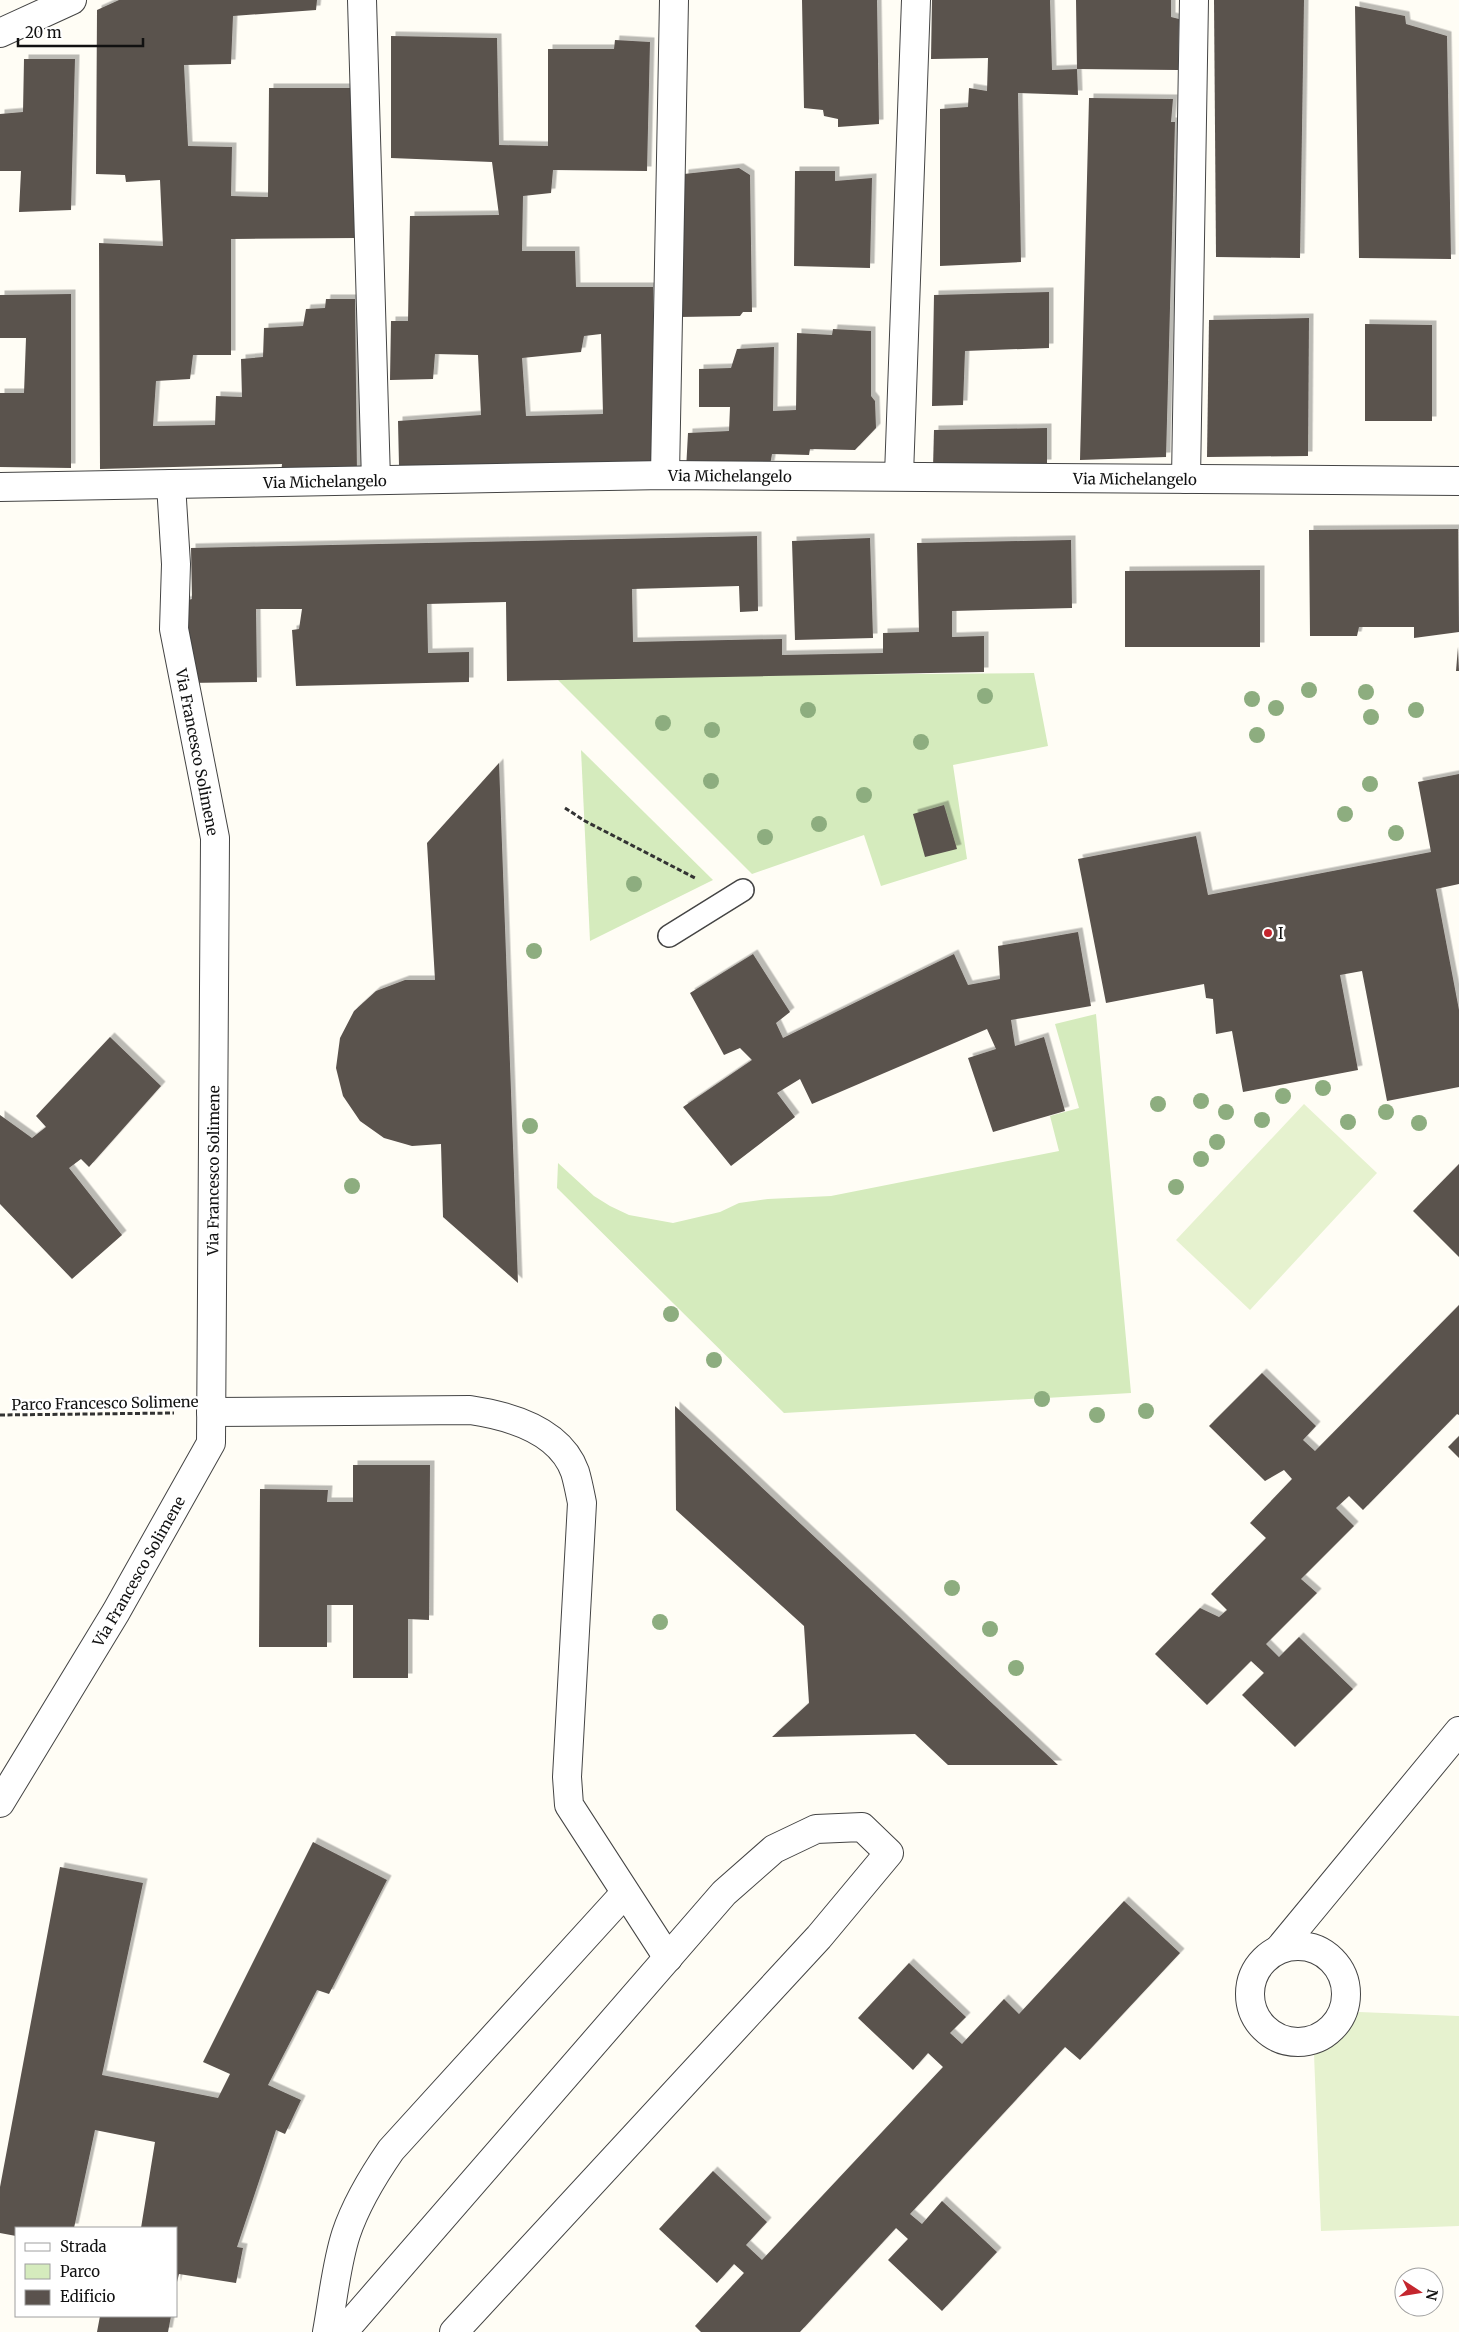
<svg xmlns="http://www.w3.org/2000/svg" width="1459" height="2332" font-family="Merriweather,serif">
<style>
.green{fill:#d5ebbd}
.pitch{fill:#e6f2cf}
.building{fill:#5a524d;fill-rule:evenodd;filter:url(#shadow)}
.lines{fill:none;stroke-linecap:round;stroke-linejoin:round}
.lane-casing{stroke:#444;stroke-width:24}
.street-casing{stroke:#444;stroke-width:30}
.path{stroke:#333;stroke-width:3;stroke-dasharray:5 2.5;stroke-linecap:butt}
.lane{stroke:#fff;stroke-width:21}
.street{stroke:#fff;stroke-width:28}
.tree{fill:#8dad7f}
.poi-dot{fill:#c4262e;stroke:#fff;stroke-width:2}
.labels{text-anchor:middle;dominant-baseline:central;stroke-width:5;stroke-linejoin:round;paint-order:stroke}
.street-label{font-size:15px;fill:#111;stroke:#fff}
.poi-label{font-size:15px;fill:#111;stroke:#fff;text-anchor:start}
</style>
<defs>
<filter id="shadow"><feDropShadow dx="4.5" dy="-4.5" stdDeviation="0" flood-color="#0004"/></filter>
</defs>
<rect width="100%" height="100%" fill="#fffdf5"/>
<g class="green">
<path d="M 1034,673 L 1048,746 L 953,765 L 967,859 L 881,886 L 864,835 L 752,874 L 555,677 Z"/>
<path d="M 581,750 L 713,880 L 590,941 Z"/>
<path d="M 1096,1014 L 1131,1393 L 784,1413 L 557,1188 L 558,1163 L 594,1196 L 610,1206 L 629,1215 L 673,1223 L 720,1212 L 739,1203 L 768,1199 L 831,1196 L 1059,1151 L 1050,1116 L 1079,1108 L 1055,1024 Z"/>
</g>
<g class="pitch">
<path d="M 1304,1104 L 1377,1173 L 1250,1310 L 1176,1240 Z"/>
<path d="M 1359,2012 L 1459,2016 L 1459,2226 L 1321,2231 L 1314,2054 Z"/>
</g>
<g class="building">
<path d="M 119,0 L 317,0 L 316,10 L 233,16 L 231,64 L 184,65 L 188,146 L 232,147 L 231,196 L 268,197 L 269,88 L 353,88 L 356,238 L 231,239 L 231,355 L 193,355 L 190,379 L 156,381 L 153,426 L 215,425 L 216,396 L 242,397 L 241,359 L 263,357 L 264,328 L 303,326 L 306,309 L 325,308 L 326,299 L 355,299 L 357,475 L 281,474 L 282,464 L 100,469 L 99,243 L 163,246 L 160,180 L 126,182 L 125,175 L 96,174 L 97,10 Z"/>
<path d="M 802,0 L 877,0 L 879,124 L 838,127 L 838,119 L 824,116 L 823,110 L 804,108 Z"/>
<path d="M 932,0 L 1050,0 L 1052,70 L 1077,69 L 1076,0 L 1171,0 L 1171,17 L 1179,19 L 1178,70 L 1077,69 L 1078,95 L 1018,93 L 1021,262 L 940,266 L 940,109 L 968,107 L 969,88 L 987,91 L 988,58 L 931,59 Z"/>
<path d="M 1214,0 L 1304,0 L 1300,258 L 1216,257 Z"/>
<path d="M 1355,6 L 1405,16 L 1406,24 L 1447,36 L 1451,259 L 1359,258 Z"/>
<path d="M 391,36 L 497,38 L 499,145 L 548,146 L 548,49 L 614,49 L 615,40 L 650,42 L 647,171 L 553,170 L 551,193 L 523,196 L 522,251 L 575,251 L 576,287 L 653,287 L 653,470 L 399,465 L 398,421 L 481,415 L 478,355 L 435,354 L 433,379 L 390,380 L 391,321 L 408,321 L 410,216 L 499,215 L 492,162 L 391,158 ZM 601,334 L 603,414 L 526,416 L 522,358 L 581,352 L 584,336 Z"/>
<path d="M 24,59 L 75,59 L 71,210 L 19,212 L 21,171 L 0,171 L 0,114 L 23,112 Z"/>
<path d="M 1089,98 L 1173,99 L 1171,122 L 1175,122 L 1166,457 L 1080,460 Z"/>
<path d="M 739,168 L 750,175 L 752,312 L 743,312 L 740,316 L 679,317 L 684,174 Z"/>
<path d="M 795,171 L 835,171 L 835,181 L 872,178 L 870,268 L 794,266 Z"/>
<path d="M 1049,292 L 1049,348 L 965,351 L 963,405 L 932,406 L 934,295 Z"/>
<path d="M 71,294 L 71,468 L 0,467 L 0,393 L 24,393 L 26,338 L 0,338 L 0,295 Z"/>
<path d="M 1309,318 L 1308,456 L 1207,457 L 1209,320 Z"/>
<path d="M 1365,324 L 1432,325 L 1432,421 L 1365,421 Z"/>
<path d="M 833,329 L 871,331 L 871,396 L 875,401 L 876,428 L 855,450 L 810,449 L 809,455 L 772,454 L 770,465 L 686,470 L 688,433 L 729,431 L 730,407 L 699,407 L 699,369 L 731,368 L 737,349 L 774,347 L 773,411 L 796,410 L 797,333 L 832,335 Z"/>
<path d="M 1047,428 L 1047,464 L 933,468 L 934,430 Z"/>
<path d="M 1458,529 L 1459,632 L 1414,638 L 1414,627 L 1359,627 L 1357,636 L 1310,636 L 1309,530 Z"/>
<path d="M 757,536 L 758,611 L 740,612 L 739,586 L 632,589 L 633,642 L 782,639 L 782,655 L 883,653 L 883,633 L 919,632 L 917,543 L 1071,540 L 1072,608 L 952,611 L 952,637 L 984,636 L 984,672 L 507,681 L 506,602 L 427,604 L 428,653 L 469,652 L 469,682 L 296,686 L 292,630 L 299,629 L 302,609 L 256,609 L 257,682 L 187,683 L 185,601 L 192,599 L 191,548 Z"/>
<path d="M 870,538 L 873,638 L 795,640 L 792,541 Z"/>
<path d="M 1260,570 L 1260,647 L 1125,647 L 1125,571 Z"/>
<path d="M 1458,647 L 1459,671 L 1456,671 Z"/>
<path d="M 499,763 L 518,1283 L 443,1217 L 441,1144 L 412,1146 L 384,1138 L 360,1121 L 343,1096 L 336,1068 L 340,1038 L 354,1011 L 376,991 L 405,980 L 435,980 L 427,843 Z"/>
<path d="M 1459,774 L 1459,884 L 1436,889 L 1459,1010 L 1459,1087 L 1387,1101 L 1362,971 L 1340,975 L 1358,1070 L 1243,1092 L 1232,1031 L 1216,1034 L 1213,999 L 1206,998 L 1204,984 L 1106,1003 L 1078,859 L 1196,836 L 1208,895 L 1431,852 L 1418,782 Z"/>
<path d="M 944,805 L 957,849 L 925,857 L 913,814 Z"/>
<path d="M 1078,932 L 1091,1006 L 1011,1020 L 1015,1046 L 1044,1037 L 1065,1111 L 993,1132 L 968,1058 L 996,1049 L 987,1029 L 812,1104 L 800,1079 L 777,1093 L 795,1117 L 731,1166 L 683,1107 L 752,1060 L 740,1048 L 724,1055 L 690,993 L 753,954 L 790,1012 L 776,1023 L 783,1038 L 954,954 L 968,985 L 1000,979 L 998,946 Z"/>
<path d="M 110,1037 L 161,1086 L 89,1167 L 81,1159 L 69,1168 L 122,1235 L 72,1279 L 0,1204 L 0,1115 L 32,1138 L 46,1127 L 36,1116 Z"/>
<path d="M 1459,1164 L 1459,1257 L 1413,1211 Z"/>
<path d="M 1459,1305 L 1459,1415 L 1457,1414 L 1363,1510 L 1349,1496 L 1336,1508 L 1354,1526 L 1301,1579 L 1317,1593 L 1266,1644 L 1279,1657 L 1299,1637 L 1353,1689 L 1295,1747 L 1242,1695 L 1264,1673 L 1251,1661 L 1207,1705 L 1155,1654 L 1200,1608 L 1219,1617 L 1227,1610 L 1211,1594 L 1266,1538 L 1250,1523 L 1292,1479 L 1284,1470 L 1265,1481 L 1209,1426 L 1262,1373 L 1316,1426 L 1303,1440 L 1315,1451 Z"/>
<path d="M 675,1406 L 1058,1765 L 948,1765 L 915,1734 L 772,1737 L 809,1703 L 804,1626 L 676,1510 Z"/>
<path d="M 1459,1436 L 1459,1458 L 1448,1447 Z"/>
<path d="M 353,1465 L 430,1465 L 429,1620 L 408,1619 L 408,1678 L 353,1678 L 353,1605 L 327,1605 L 327,1647 L 259,1647 L 260,1489 L 328,1490 L 327,1502 L 353,1502 Z"/>
<path d="M 313,1842 L 387,1880 L 329,1994 L 317,1990 L 268,2085 L 301,2100 L 285,2134 L 276,2130 L 237,2247 L 243,2248 L 236,2283 L 179,2274 L 176,2286 L 176,2228 L 141,2228 L 155,2142 L 95,2130 L 74,2228 L 16,2228 L 16,2236 L 0,2233 L 0,2187 L 60,1867 L 143,1883 L 102,2075 L 218,2098 L 230,2074 L 203,2062 Z"/>
<path d="M 1124,1901 L 1180,1953 L 1080,2060 L 1065,2047 L 910,2214 L 922,2224 L 942,2201 L 997,2252 L 942,2311 L 888,2260 L 908,2239 L 896,2228 L 800,2332 L 701,2332 L 695,2326 L 744,2273 L 734,2264 L 717,2283 L 659,2229 L 713,2171 L 767,2222 L 746,2245 L 762,2260 L 943,2067 L 928,2053 L 913,2070 L 858,2018 L 909,1963 L 966,2017 L 950,2033 L 962,2044 L 1004,1999 L 1019,2014 Z"/>
<path d="M 100,2316 L 171,2316 L 168,2332 L 97,2332 Z"/>
</g>
<g class="lines">
<defs>
<path id="lane" d="M 669,936 L 743,890"/>
<g id="street">
<path d="M 362,0 L 376,480"/>
<path d="M 0,33 L 72,0"/>
<path d="M 665,475 L 674,0"/>
<path d="M 899,475 L 916,0"/>
<path d="M 1186,479 L 1194,0"/>
<path id="s1" d="M 0,487 L 665,475 L 1459,481"/>
<path d="M 211,1412 L 470,1410 C 510,1416 560,1430 575,1472 C 578,1482 580,1493 582,1503 L 567,1777 L 569,1805 L 668,1958"/>
<path id="s2" d="M 0,1803 L 116,1612 L 211,1443 L 215,838 L 174,629 L 176,564 L 171,484"/>
<circle cx="1298" cy="1994" r="48"/>
<path d="M 1279,1949 L 1459,1731"/>
<path d="M 327,2332 C 333,2300 336,2265 346,2234 C 356,2204 373,2176 391,2150 L 625,1893"/>
<path d="M 343,2332 L 724,1893 L 774,1849 L 816,1829 L 862,1827 L 889,1853 L 819,1937 L 454,2332"/>
</g>
</defs>
<use href="#lane" class="lane-casing"/>
<use href="#street" class="street-casing"/>
<g class="path">
<path d="M 565,808 L 585,821 L 697,879"/>
<path d="M 0,1415 L 174,1413"/>
</g>
<use href="#lane" class="lane"/>
<use href="#street" class="street"/>
</g>
<g class="tree">
<circle cx="1309" cy="690" r="8"/>
<circle cx="1366" cy="692" r="8"/>
<circle cx="985" cy="696" r="8"/>
<circle cx="1252" cy="699" r="8"/>
<circle cx="1276" cy="708" r="8"/>
<circle cx="808" cy="710" r="8"/>
<circle cx="1416" cy="710" r="8"/>
<circle cx="1371" cy="717" r="8"/>
<circle cx="663" cy="723" r="8"/>
<circle cx="712" cy="730" r="8"/>
<circle cx="1257" cy="735" r="8"/>
<circle cx="921" cy="742" r="8"/>
<circle cx="711" cy="781" r="8"/>
<circle cx="1370" cy="784" r="8"/>
<circle cx="864" cy="795" r="8"/>
<circle cx="1345" cy="814" r="8"/>
<circle cx="819" cy="824" r="8"/>
<circle cx="1396" cy="833" r="8"/>
<circle cx="765" cy="837" r="8"/>
<circle cx="634" cy="884" r="8"/>
<circle cx="534" cy="951" r="8"/>
<circle cx="1323" cy="1088" r="8"/>
<circle cx="1283" cy="1096" r="8"/>
<circle cx="1201" cy="1101" r="8"/>
<circle cx="1158" cy="1104" r="8"/>
<circle cx="1226" cy="1112" r="8"/>
<circle cx="1386" cy="1112" r="8"/>
<circle cx="1262" cy="1120" r="8"/>
<circle cx="1348" cy="1122" r="8"/>
<circle cx="1419" cy="1123" r="8"/>
<circle cx="530" cy="1126" r="8"/>
<circle cx="1217" cy="1142" r="8"/>
<circle cx="1201" cy="1159" r="8"/>
<circle cx="352" cy="1186" r="8"/>
<circle cx="1176" cy="1187" r="8"/>
<circle cx="671" cy="1314" r="8"/>
<circle cx="714" cy="1360" r="8"/>
<circle cx="1042" cy="1399" r="8"/>
<circle cx="1146" cy="1411" r="8"/>
<circle cx="1097" cy="1415" r="8"/>
<circle cx="952" cy="1588" r="8"/>
<circle cx="660" cy="1622" r="8"/>
<circle cx="990" cy="1629" r="8"/>
<circle cx="1016" cy="1668" r="8"/>
</g>
<circle class="poi-dot" cx="1268" cy="933" r="5"/>
<g class="labels">
<g class="street-label">
<text stroke="none"><textPath href="#s1" startOffset="730">Via Michelangelo</textPath></text>
<text stroke="none"><textPath href="#s1" startOffset="1135">Via Michelangelo</textPath></text>
<text stroke="none"><textPath href="#s1" startOffset="325">Via Michelangelo</textPath></text>
<text transform="translate(197 752) rotate(79)">Via Francesco Solimene</text>
<text stroke="none"><textPath href="#s2" startOffset="690">Via Francesco Solimene</textPath></text>
<text transform="translate(105 1403) rotate(-1)">Parco Francesco Solimene</text>
<text stroke="none"><textPath href="#s2" startOffset="270">Via Francesco Solimene</textPath></text>
</g>
<g class="poi-label">
<text x="1278" y="933">I</text>
</g>
</g>
<rect x="15" y="2227" width="162" height="90" fill="#ffffff" stroke="#a0a0a0"/>
<rect x="25" y="2243" width="25" height="8" fill="#ffffff" stroke="#a0a0a0"/>
<text x="60" y="2252" font-size="15" fill="#111111">Strada</text>
<rect x="25" y="2264" width="25" height="15" fill="#d5ebbd" stroke="#a0a0a0"/>
<text x="60" y="2277" font-size="15" fill="#111111">Parco</text>
<rect x="25" y="2290" width="25" height="15" fill="#5a524d" stroke="#a0a0a0"/>
<text x="60" y="2302" font-size="15" fill="#111111">Edificio</text>
<g transform="translate(1419 2292) rotate(102)"><circle r="24" fill="#ffffff" stroke="#a0a0a0"/>
<path d="M0-4L9 19L0 12L-9 19Z" fill="#c4262e"/>
<text y="-8" font-size="14" font-weight="bold" text-anchor="middle" fill="#111111">N</text>
</g>
<path d="M18 38v8h125v-8" fill="none" stroke="#111111" stroke-width="2.5"/>
<text x="25" y="38" font-size="15" fill="#111111" stroke="#ffffff" stroke-width="4" paint-order="stroke">20 m</text>
</svg>
